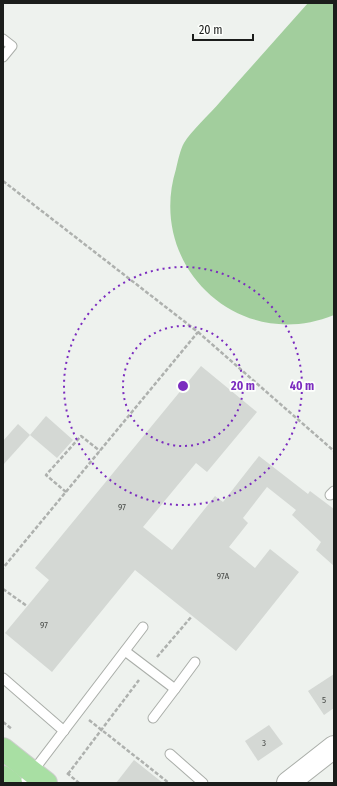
<svg xmlns="http://www.w3.org/2000/svg" width="337" height="786" font-family="'Fira Sans Condensed',sans-serif">
<style>
.green{fill:#a2ce9d}
.building{fill:#d4d8d4}
.lines{fill:none;stroke-linecap:round;stroke-linejoin:round}
.lane-casing{stroke:#aaaea9;stroke-width:11}
.secondary-casing{stroke:#aaaea9;stroke-width:24}
.primary-casing{stroke:#cdcdcd;stroke-width:24}
.path{stroke:#aeb1ae;stroke-width:2.5;stroke-dasharray:4 2;stroke-linecap:butt}
.lane{stroke:#fff;stroke-width:9}
.secondary{stroke:#fff;stroke-width:22}
.primary{stroke:#a8dfa3;stroke-width:22}
.ring{fill:none;stroke:#7b2cbf;stroke-width:2;stroke-dasharray:2 4}
.labels{text-anchor:middle;dominant-baseline:central;stroke-width:3.5;stroke-linejoin:round;paint-order:stroke}
.number-label{font-size:9px;fill:#494c49}
.centre{fill:#7b2cbf;stroke:#fdfffc;stroke-width:2}
.ring-label{font-size:12px;text-anchor:middle;font-weight:bold;fill:#7b2cbf;stroke:#fdfffc;stroke-width:3.5;stroke-linejoin:round;paint-order:stroke}
</style>
<rect width="100%" height="100%" fill="#eef2ee"/>
<path class="green" d="M 308,3 L 334,3 L 334,315 C 239,354 146,266 176,169 C 178,161 180,150 184,143 C 191,131 210,114 220,102 C 249,69 279,36 308,3 Z"/>
<g class="building">
<path d="M 201,366 L 257,412 L 207,472 L 196,463 L 143,527 L 172,550 L 215,496 L 223,502 L 259,456 L 308,494 L 310,491 L 334,509 L 334,566 L 316,550 L 321,542 L 292,515 L 296,510 L 267,487 L 243,518 L 248,523 L 229,547 L 255,568 L 270,549 L 299,572 L 236,651 L 135,570 L 52,672 L 5,633 L 49,580 L 35,568 Z"/>
<path d="M 46,416 L 73,440 L 57,458 L 30,435 Z"/>
<path d="M 18,424 L 30,435 L 3,465 L 3,441 Z"/>
<path d="M 334,674 L 334,708 L 324,715 L 308,691 Z"/>
<path d="M 269,725 L 283,744 L 258,761 L 245,741 Z"/>
<path d="M 134,760 L 163,783 L 116,783 Z"/>
</g>
<g class="lines">
<defs>
<g id="lane">
<path d="M 3,39 L 12,46 L 3,57"/>
<path d="M 330,495 L 334,491"/>
<path d="M 125,651 L 175,689 L 195,662"/>
<path d="M 3,678 L 64,731"/>
<path d="M 153,718 L 175,689"/>
<path d="M 170,754 L 203,783"/>
<path d="M 24,783 L 143,627"/>
</g>
<path id="secondary" d="M 288,783 L 334,747"/>
<g id="primary">
<path d="M 3,749 L 46,783"/>
<path d="M 3,777 L 11,783"/>
</g>
</defs>
<use href="#lane" class="lane-casing"/>
<use href="#secondary" class="secondary-casing"/>
<use href="#primary" class="primary-casing"/>
<g class="path">
<path d="M 3,181 L 198,332 L 3,568"/>
<path d="M 198,332 L 334,451"/>
<path d="M 66,492 L 46,475 L 81,436 L 100,451"/>
<path d="M 3,589 L 27,606"/>
<path d="M 157,657 L 192,616"/>
<path d="M 89,720 L 169,783"/>
<path d="M 3,722 L 12,729"/>
<path d="M 67,773 L 79,783"/>
<path d="M 68,774 L 139,680"/>
</g>
<use href="#lane" class="lane"/>
<use href="#secondary" class="secondary"/>
<use href="#primary" class="primary"/>
</g>
<g class="ring">
<circle cx="183" cy="386" r="60"/>
<circle cx="183" cy="386" r="119"/>
</g>
<g class="labels">
<g class="number-label">
<text x="122" y="507">97</text>
<text x="223" y="576">97А</text>
<text x="44" y="625">97</text>
<text x="324" y="700">5</text>
<text x="264" y="743">3</text>
</g>
</g>
<circle cx="183" cy="386" r="6" class="centre"/>
<g class="ring-label">
<text x="243" y="390">20 m</text>
<text x="302" y="390">40 m</text>
</g>
<rect width="337" height="786" fill="none" stroke="#1b1d1b" stroke-width="8"/>
<path d="M193 34v6h60v-6" fill="none" stroke="#1b1d1b" stroke-width="2"/>
<text x="199" y="34" font-size="12" fill="#1b1d1b" stroke="#fdfffc" stroke-width="3" paint-order="stroke">20 m</text>
</svg>
